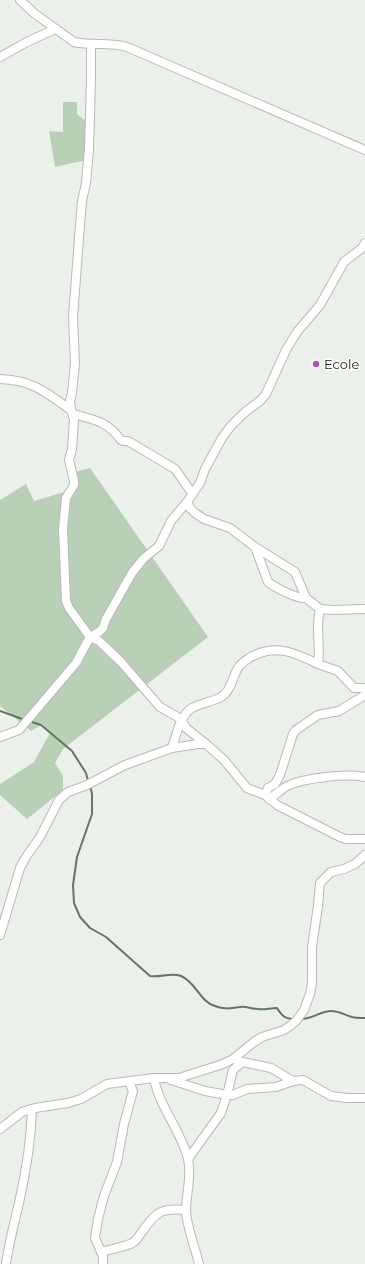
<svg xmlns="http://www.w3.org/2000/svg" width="365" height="1264" font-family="Montserrat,sans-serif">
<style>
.green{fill:#bacfb7}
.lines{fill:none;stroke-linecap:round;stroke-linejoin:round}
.stream{stroke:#62775f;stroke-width:2}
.minor-casing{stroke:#b6bcb5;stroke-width:10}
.minor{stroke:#fff;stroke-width:8}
.poi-dot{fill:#ad51bb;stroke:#fff;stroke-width:1.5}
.labels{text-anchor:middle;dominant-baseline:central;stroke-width:3;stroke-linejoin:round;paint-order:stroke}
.poi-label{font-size:13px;fill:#161816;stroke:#fff;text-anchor:start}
</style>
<rect width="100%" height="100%" fill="#ebf1ea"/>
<g class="green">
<path d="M 63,102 L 77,102 L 77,114 L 88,123 L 86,160 L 55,167 L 49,131 L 63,132 Z"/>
<path d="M 90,468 L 208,637 L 63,749 L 55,763 L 63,776 L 63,790 L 27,819 L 0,795 L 0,784 L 34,762 L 50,733 L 41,725 L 31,731 L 0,706 L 0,500 L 26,484 L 34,501 L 78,488 L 75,472 Z"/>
</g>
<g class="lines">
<g class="stream">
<path d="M 0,711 L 25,720"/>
<path d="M 29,721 L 41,725 L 72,751 L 86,773 L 88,781"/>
<path d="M 90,785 L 92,794 L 92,814 L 77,857 L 73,885 L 74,903 L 80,917 L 90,928 L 106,937 L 150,976 C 160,978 171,972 181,976 C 196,982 200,1002 215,1006 C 226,1010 230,1008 240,1007 C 246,1006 252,1009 258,1009 C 264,1010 270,1008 277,1008 C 282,1016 285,1019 295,1019"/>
<path d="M 301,1019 C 313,1019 320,1011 331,1011 C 339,1011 345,1015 352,1017 C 356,1018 361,1018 365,1018"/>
</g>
<defs>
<g id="minor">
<path d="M 20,0 L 35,14 L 74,42 C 92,46 110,42 127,47 L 365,150"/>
<path d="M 91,44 L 91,80 L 89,149 L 86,183 L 82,201 L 79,238 L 73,317 L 75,363 L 72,393 L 70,401 L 71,410 L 74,419 L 72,449 L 69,460 L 74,481 L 74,485 L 66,498 L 63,529 L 66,601 L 69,608 L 90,637 L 99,641 L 121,662 L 160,707 L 176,716 L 182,721 L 186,728 L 206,744"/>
<path d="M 0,57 L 27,42 L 55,29"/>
<path d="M 0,379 C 33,380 45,392 71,410"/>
<path d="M 73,414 C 95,420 107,421 121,440 L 123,441 L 128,441 L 175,469 L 192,493"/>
<path d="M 187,502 L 190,508 L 195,513 L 204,519 L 230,528 L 255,547 L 295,572 L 306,598 L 320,609 C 315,629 321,644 318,664 L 338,671 L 354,688 L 365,688"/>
<path d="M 255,547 L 268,582 C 276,588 297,599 306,598"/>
<path d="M 320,609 L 333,610 L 365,609"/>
<path d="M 0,737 L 19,730 L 76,663 L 90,637 L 99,632 L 103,628 L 106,619 L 132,573 L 143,559 L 159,546 L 171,521 L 187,502 L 200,483 L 205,469 L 222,438 L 230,427 L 244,413 L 261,400 L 266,394 L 286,350 L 297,332 L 320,305 L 344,262 L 362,248 L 365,243"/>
<path d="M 172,748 C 176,736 180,715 192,708 C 201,703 212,702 221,697 C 231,691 232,678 238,668 C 240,664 245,661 249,658 C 274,643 294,652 318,664"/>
<path d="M 265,795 L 268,788 L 275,784 L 280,775 L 293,734 L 296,730 L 318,715 L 339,711 L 365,695"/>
<path d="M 269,799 C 275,795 281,790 287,786 C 304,778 347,773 365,777"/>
<path d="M 0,935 L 20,868 L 26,857 L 40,837 L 59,800 L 68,792 L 87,785 L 125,765 L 172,748 L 198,744 L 206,744 L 224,760 L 247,788 L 265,795 L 277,805 L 340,837 L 346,839 L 365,839"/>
<path d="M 238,1061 L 271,1068 L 293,1081"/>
<path d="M 154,1078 C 159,1107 182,1132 188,1159 C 192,1176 186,1194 186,1211 C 187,1228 195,1247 199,1264"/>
<path d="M 171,1080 L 205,1091 L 227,1095 L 233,1095 L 247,1089 L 276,1087 L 293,1081 L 303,1080 L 331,1096 L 347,1098 L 365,1098"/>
<path d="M 0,1129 L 22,1112 L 35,1108 L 68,1103 L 81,1099 L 107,1084 L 154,1078 L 179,1078 L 223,1064 L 233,1059 L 254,1042 L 262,1037 L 284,1030 L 290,1026 L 296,1021 L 304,1010 L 310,994 L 312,983 L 312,947 L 318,906 L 320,883 L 331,872 L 344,869 L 355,864 L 365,855"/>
<path d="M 188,1159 L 221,1113 L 227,1095 L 232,1074 L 233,1070 L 242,1062"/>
<path d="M 101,1252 C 111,1249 126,1247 134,1242 C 138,1239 139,1235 142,1232 C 156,1211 162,1208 186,1210"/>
<path d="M 6,1264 C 9,1243 14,1224 19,1203 C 26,1172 31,1142 32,1109"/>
<path d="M 103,1264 L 103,1256 L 95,1238 L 98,1219 L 104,1196 L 117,1162 L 124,1124 L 133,1091 L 129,1082"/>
</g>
</defs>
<use href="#minor" class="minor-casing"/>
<use href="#minor" class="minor"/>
</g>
<circle class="poi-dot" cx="316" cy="364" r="4"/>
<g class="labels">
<g class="poi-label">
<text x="324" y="364">Ecole</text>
</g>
</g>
</svg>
